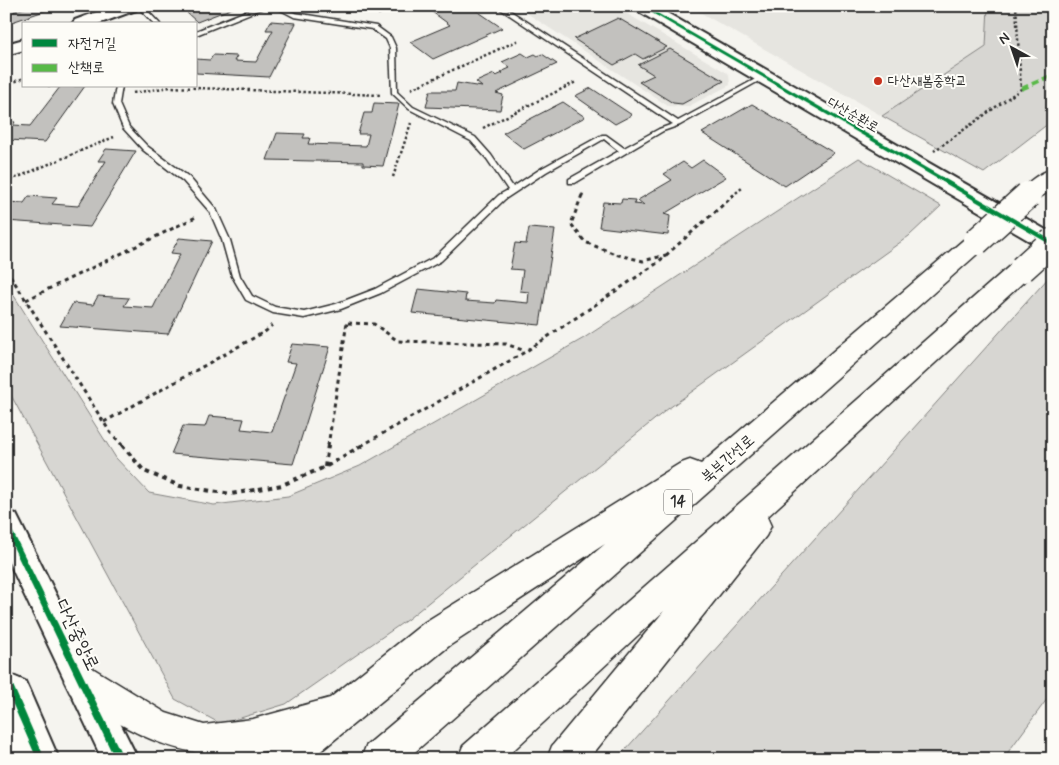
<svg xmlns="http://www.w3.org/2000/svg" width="1059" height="765" font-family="Mynerve,'Poor Story',sans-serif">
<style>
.built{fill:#e6e5e0}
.green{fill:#d7d6d2;stroke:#81807e}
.building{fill:#c2c1be;stroke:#2b2b2b}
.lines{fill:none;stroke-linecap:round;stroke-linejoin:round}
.lane-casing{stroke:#2b2b2b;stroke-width:3}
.secondary-casing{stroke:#2b2b2b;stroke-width:4}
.highway-casing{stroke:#2b2b2b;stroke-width:3}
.path-far2{stroke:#2b2b2b;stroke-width:2.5;stroke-dasharray:2.5 2.5;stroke-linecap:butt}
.path-far1{stroke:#2b2b2b;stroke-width:3;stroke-dasharray:4 4;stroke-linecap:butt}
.path{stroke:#2b2b2b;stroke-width:4;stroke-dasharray:4.5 4.5;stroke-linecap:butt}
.lane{fill:#fdfcf7;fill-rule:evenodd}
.secondary{fill:#fdfcf7;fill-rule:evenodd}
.highway{fill:#fdfcf7;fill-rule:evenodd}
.highway-bridge-far1-casing{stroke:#2b2b2b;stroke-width:22;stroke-linecap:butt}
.highway-bridge-casing{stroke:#2b2b2b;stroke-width:29;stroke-linecap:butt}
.highway-bridge-far1{stroke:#fdfcf7;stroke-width:20}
.highway-bridge{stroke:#fdfcf7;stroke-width:26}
.quiet{stroke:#58b947;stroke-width:4;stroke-dasharray:8 4;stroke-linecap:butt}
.cycleway-casing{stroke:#fdfcf7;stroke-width:3}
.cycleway{fill:#00873e;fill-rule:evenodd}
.poi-dot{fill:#c8321e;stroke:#fdfcf7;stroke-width:2}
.labels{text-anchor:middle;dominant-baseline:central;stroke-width:4;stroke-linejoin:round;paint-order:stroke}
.far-poi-label{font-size:14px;fill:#2b2b2b;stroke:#fdfcf7;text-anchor:start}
.far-street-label{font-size:14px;fill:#2b2b2b;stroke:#fdfcf7}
.shield{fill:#fdfcf7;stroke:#6a6a68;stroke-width:1}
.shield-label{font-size:15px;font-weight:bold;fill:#2b2b2b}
.street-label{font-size:16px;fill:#2b2b2b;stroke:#fdfcf7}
.near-street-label{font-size:19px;fill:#2b2b2b;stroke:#fdfcf7}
</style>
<rect width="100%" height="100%" fill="#f5f4ef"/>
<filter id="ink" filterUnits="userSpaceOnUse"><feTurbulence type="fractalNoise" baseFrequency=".02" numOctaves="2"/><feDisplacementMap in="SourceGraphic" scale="10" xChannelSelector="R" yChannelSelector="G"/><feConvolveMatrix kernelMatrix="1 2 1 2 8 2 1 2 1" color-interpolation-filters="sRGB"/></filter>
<g filter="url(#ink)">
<g class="built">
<path d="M 516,6 L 614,6 L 729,74 L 730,85 L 687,107 L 668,106 Z"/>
<path d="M 689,6 L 988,6 L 986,47 L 882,116 Z"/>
</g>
<g class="green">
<path d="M 988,6 L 1053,6 L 1053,120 L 984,173 L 882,116 L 986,47 Z"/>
<path d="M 859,158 L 941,206 L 909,236 L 665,411 L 408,619 L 286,704 L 221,724 L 175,699 L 6,386 L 6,283 L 116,458 L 149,493 L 214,505 L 288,496 L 360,466 L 584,338 Z"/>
<path d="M 1050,276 L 1053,276 L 1053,691 L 1003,759 L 617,759 Z"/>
</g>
<g class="building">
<path d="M 31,6 L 59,6 L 6,24 L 6,14 Z"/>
<path d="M 206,6 L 238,6 L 197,22 L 187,13 Z"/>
<path d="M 307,6 L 373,6 L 371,12 L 306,9 Z"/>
<path d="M 424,6 L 470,6 L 502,28 L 433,59 L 410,42 L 450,25 Z"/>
<path d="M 618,18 L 667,47 L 643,59 L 635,54 L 614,65 L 574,39 Z"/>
<path d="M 271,21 L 296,23 L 269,77 L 196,73 L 196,59 L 210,60 L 213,55 L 237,56 L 234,61 L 256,62 L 273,30 L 266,30 Z"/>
<path d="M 670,49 L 724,81 L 682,104 L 673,103 L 639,82 L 654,75 L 638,65 Z"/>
<path d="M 522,53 L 528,57 L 535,54 L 538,56 L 542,54 L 557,64 L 496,93 L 503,95 L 500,110 L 426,107 L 430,91 L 455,91 L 457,83 L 482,87 L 476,82 L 494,74 L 496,76 L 503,73 L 501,72 L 510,68 L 502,62 Z"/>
<path d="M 48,86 L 85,86 L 45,142 L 8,140 L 10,137 L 6,137 L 6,121 L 15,122 L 13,125 L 30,126 L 60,87 Z"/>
<path d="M 591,88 L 632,115 L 615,124 L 575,96 Z"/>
<path d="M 563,102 L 585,117 L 524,149 L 503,133 Z"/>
<path d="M 374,103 L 399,104 L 383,166 L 363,165 L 363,162 L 267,160 L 277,133 L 305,134 L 303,138 L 310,138 L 308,144 L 366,146 L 369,134 L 358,134 L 364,113 L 372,113 Z"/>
<path d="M 752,104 L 834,153 L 785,186 L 702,133 Z"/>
<path d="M 106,149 L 136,151 L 90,227 L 6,221 L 6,202 L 24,203 L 29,196 L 57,198 L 52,204 L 78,206 L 106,161 L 98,161 Z"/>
<path d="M 703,160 L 726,177 L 664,214 L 670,216 L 668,235 L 599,227 L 603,202 L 621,203 L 622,199 L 635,200 L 634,204 L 644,205 L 638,200 L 672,180 L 664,174 L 683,162 L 691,168 Z"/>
<path d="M 529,228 L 555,230 L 540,325 L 412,313 L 418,289 L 466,294 L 465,301 L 495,303 L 496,300 L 528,303 L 529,292 L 520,291 L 523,270 L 510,269 L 515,243 L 526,244 Z"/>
<path d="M 179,238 L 212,241 L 168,334 L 60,326 L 73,303 L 93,305 L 98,296 L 129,298 L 124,306 L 153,308 L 180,254 L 171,253 Z"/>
<path d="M 292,344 L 330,347 L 293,464 L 171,454 L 183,426 L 205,427 L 209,416 L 244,419 L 241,429 L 272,432 L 296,363 L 286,362 Z"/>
</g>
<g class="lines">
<defs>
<g id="lane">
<path d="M 137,6 L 143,6 L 160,24 L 154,24 Z"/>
<path d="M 259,6 L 268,6 L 196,35 L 196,31 Z"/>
<path d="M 273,6 L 281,6 L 295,13 L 376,26 L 391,37 L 396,48 L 397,92 L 413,107 L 475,137 L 491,155 L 513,187 L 542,168 L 602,135 L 606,135 L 624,148 L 659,129 L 673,124 L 496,6 L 503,6 L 678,121 L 761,76 L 766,77 L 680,125 L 663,131 L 575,183 L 569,183 L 569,179 L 619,151 L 604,139 L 546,172 L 505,199 L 441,261 L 381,293 L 341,309 L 304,318 L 273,313 L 246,300 L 232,276 L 222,240 L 210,212 L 183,181 L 143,150 L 123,128 L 113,104 L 116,86 L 122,86 L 119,104 L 129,127 L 147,146 L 189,177 L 216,209 L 230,240 L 240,276 L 252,296 L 275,307 L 304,312 L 336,304 L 375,289 L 435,257 L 499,195 L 508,190 L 487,159 L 471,141 L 409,109 L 392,93 L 390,48 L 386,39 L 372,29 L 294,17 Z"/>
</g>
<g id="secondary">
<path d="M 113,6 L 138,6 L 136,10 L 98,24 L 72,24 L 75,20 Z"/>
<path d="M 634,6 L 655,6 L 1053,234 L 1053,252 L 1045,250 L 636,10 Z"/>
<path d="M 24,39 L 24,50 L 6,55 L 6,44 Z"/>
<path d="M 6,511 L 16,514 L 138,759 L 102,759 L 6,556 Z"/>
<path d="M 13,676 L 25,681 L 59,759 L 23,759 L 6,718 L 6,679 Z"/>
</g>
<g id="highway">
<path d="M 1053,169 L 1053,188 C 1043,196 1036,202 1023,198 L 1020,193 C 1026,182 1041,172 1053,169 Z"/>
<path d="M 976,234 L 984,236 L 988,242 L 984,248 L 407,759 L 361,759 L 366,746 L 605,544 L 449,646 L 311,759 L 264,759 L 267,751 C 183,765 136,736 70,693 L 64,681 L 70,669 L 82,663 L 94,669 L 166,713 L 204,725 L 253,719 L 330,698 L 425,622 L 679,464 L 690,460 L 701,464 L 968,236 Z"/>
<path d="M 1022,260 L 1031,263 L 1034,269 L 1031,275 L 767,517 L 771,526 L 766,536 L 589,759 L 547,759 L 552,746 L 664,611 L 504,759 L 458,759 L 463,746 L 1013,263 Z"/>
<path d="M 13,676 L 25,682 L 31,694 L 24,749 L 20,759 L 6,759 L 6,679 Z"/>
</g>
</defs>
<use href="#lane" class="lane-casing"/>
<use href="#secondary" class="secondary-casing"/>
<use href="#highway" class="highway-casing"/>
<g class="path-far2">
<path d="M 378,14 L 398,6"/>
<path d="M 6,85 L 24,78"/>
<path d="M 411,89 L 519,40"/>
<path d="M 133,93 L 170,87 L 381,95"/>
<path d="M 483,128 L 576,82"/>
<path d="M 934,151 L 1021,89 L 1016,6"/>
<path d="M 393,177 L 411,123"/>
<path d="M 6,182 L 114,137"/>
<path d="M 582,196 L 583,193"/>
<path d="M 732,196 L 742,188"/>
</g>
<g class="path-far1">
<path d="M 582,195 L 571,224 L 585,242 L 615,254 L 643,261 L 666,255"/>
<path d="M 6,269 L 110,432 L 123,446"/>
<path d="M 26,300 L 198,216"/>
<path d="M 348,323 L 374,324 L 398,341 L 506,344 L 525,351"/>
<path d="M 104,422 L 266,331 L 272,325"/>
<path d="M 328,446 L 347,322"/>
<path d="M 361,446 L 525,352 L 656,264 L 734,195"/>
</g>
<g class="path">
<path d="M 122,445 L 144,471 L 180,486 L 231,494 L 282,485 L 325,467 L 363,445"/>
<path d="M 325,467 L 328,445"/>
</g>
<use href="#lane" class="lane"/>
<use href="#secondary" class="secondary"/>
<use href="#highway" class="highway"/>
<defs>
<path id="highway-bridge-far1" d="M 1027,196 L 1031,193"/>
<g id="highway-bridge">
<path d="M 976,242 L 1028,195"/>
<path d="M 1022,269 L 1053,241"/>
</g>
</defs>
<use href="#highway-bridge-far1" class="highway-bridge-far1-casing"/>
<use href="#highway-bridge" class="highway-bridge-casing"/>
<use href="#highway-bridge-far1" class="highway-bridge-far1"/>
<use href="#highway-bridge" class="highway-bridge"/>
<path class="quiet" d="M 1021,89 L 1053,75"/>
<defs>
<g id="cycleway">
<path d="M 640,6 L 645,6 L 1053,241 L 1053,246 Z"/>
<path d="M 6,521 L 8,522 L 124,759 L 115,759 L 6,532 Z"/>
<path d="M 6,675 L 9,676 L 45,759 L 37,759 L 6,689 Z"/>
</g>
</defs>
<use href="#cycleway" class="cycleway-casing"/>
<use href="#cycleway" class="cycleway"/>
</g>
</g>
<circle class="poi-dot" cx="878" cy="81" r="5"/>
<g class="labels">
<g class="far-poi-label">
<text x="888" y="81">다산새봄중학교</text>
</g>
<g class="far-street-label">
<text transform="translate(853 115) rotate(30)">다산순환로</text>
</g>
<rect class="shield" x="664" y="489.5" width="28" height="25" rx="4"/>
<g class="shield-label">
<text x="678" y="502">14</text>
</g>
<g class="street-label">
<text transform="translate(728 459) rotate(-41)">북부간선로</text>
</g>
<g class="near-street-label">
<text transform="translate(77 635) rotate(64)">다산중앙로</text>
</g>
</g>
<rect width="1059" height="765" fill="none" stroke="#fdfcf7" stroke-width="25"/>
<rect x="12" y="12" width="1034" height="740" fill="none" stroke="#2b2b2b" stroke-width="2" filter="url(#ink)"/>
<rect x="22" y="22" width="175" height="65" fill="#fdfcf7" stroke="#a9a8a5"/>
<rect x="32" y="39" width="25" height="8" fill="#00873e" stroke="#a9a8a5"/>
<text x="68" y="48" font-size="15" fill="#2b2b2b">자전거길</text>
<rect x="32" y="64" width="25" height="8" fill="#58b947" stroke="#a9a8a5"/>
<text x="68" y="72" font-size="15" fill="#2b2b2b">산책로</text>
<g transform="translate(1012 48) rotate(320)" stroke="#fdfcf7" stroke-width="4" paint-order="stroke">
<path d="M0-4L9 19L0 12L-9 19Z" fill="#2b2b2b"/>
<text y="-8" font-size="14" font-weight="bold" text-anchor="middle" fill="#2b2b2b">N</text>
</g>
</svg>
